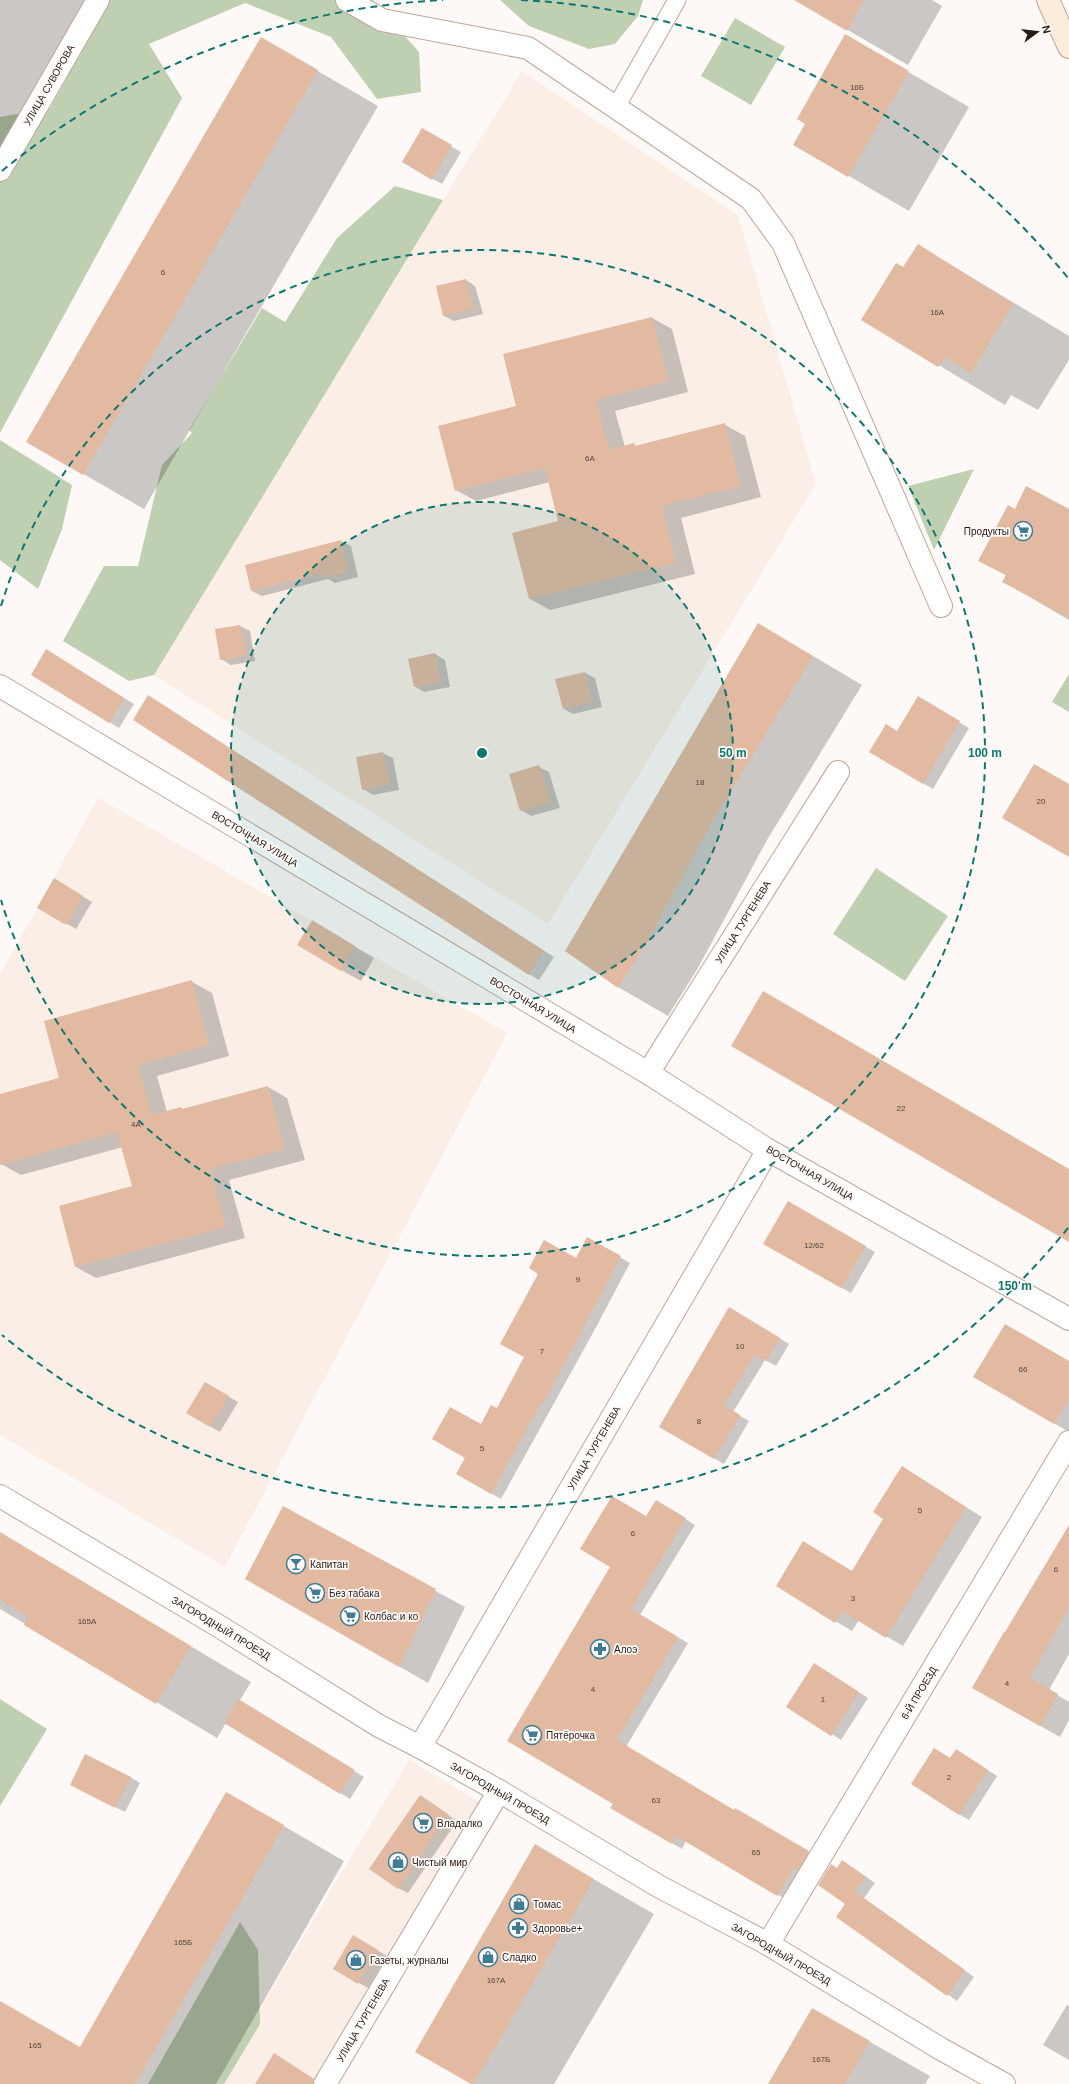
<svg xmlns="http://www.w3.org/2000/svg" width="1069" height="2084" font-family="Arial,sans-serif">
<style>
.built{fill:#fbeee6}
.green{fill:#bfd0b2}
.shadow{fill:#0003}
.building{fill:#e2baa2}
.lines{fill:none;stroke-linecap:round;stroke-linejoin:round}
.lane-casing{stroke:#bfa799;stroke-width:19}
.street-casing{stroke:#bfa799;stroke-width:24}
.secondary-casing{stroke:#bfa799;stroke-width:24}
.lane{stroke:#fff;stroke-width:17}
.street{stroke:#fff;stroke-width:22}
.secondary{stroke:#faebda;stroke-width:22}
.ring{fill:none;stroke:#0f766e;stroke-width:2;stroke-dasharray:7 5}
.labels{text-anchor:middle;dominant-baseline:central;stroke-width:3.5;stroke-linejoin:round;paint-order:stroke}
.number-label{font-size:8px;fill:#54443a}
.street-label{font-size:10px;fill:#251c17;stroke:#fef9f6}
.poi-label{font-size:10px;fill:#251c17;stroke:#fef9f6;text-anchor:start}
.centre{fill:#0f766e;stroke:#fef9f6;stroke-width:2}
.ring-label{font-size:12px;text-anchor:middle;font-weight:bold;fill:#0f766e;stroke:#fef9f6;stroke-width:3.5;stroke-linejoin:round;paint-order:stroke}
</style>
<rect width="100%" height="100%" fill="#fef9f6"/>
<g class="built">
<path d="M 522,71 L 738,215 L 816,484 L 548,924 L 154,675 Z"/>
<path d="M 98,798 L 507,1033 L 225,1567 L 0,1435 L 0,975 Z"/>
<path d="M 409,1760 L 480,1802 L 311,2084 L 215,2084 Z"/>
</g>
<g class="green">
<path d="M 110,0 L 373,0 L 419,52 L 421,92 L 377,99 L 331,37 L 245,3 L 149,44 L 182,98 L 0,433 L 0,117 L 50,108 Z"/>
<path d="M 500,0 L 643,0 L 638,16 L 615,44 L 589,49 L 529,26 Z"/>
<path d="M 735,18 L 785,47 L 751,105 L 701,76 Z"/>
<path d="M 395,186 L 443,200 L 154,675 L 129,681 L 63,641 L 104,566 L 138,566 L 162,465 L 192,433 L 189,430 L 262,308 L 285,322 L 337,238 Z"/>
<path d="M 0,440 L 72,485 L 62,529 L 38,589 L 0,560 Z"/>
<path d="M 974,469 L 934,550 L 908,486 Z"/>
<path d="M 1069,674 L 1069,712 L 1052,702 Z"/>
<path d="M 876,868 L 948,916 L 905,981 L 833,934 Z"/>
<path d="M 0,1699 L 47,1729 L 0,1806 Z"/>
<path d="M 240,1922 L 258,1950 L 260,2024 L 224,2084 L 148,2084 Z"/>
</g>
<g class="shadow">
<path d="M 0,0 L 90,0 L 0,153 Z"/>
<path d="M 796,0 L 932,0 L 942,6 L 908,65 Z"/>
<path d="M 846,36 L 969,107 L 909,211 L 794,144 L 806,123 Z"/>
<path d="M 261,38 L 378,106 L 144,509 L 28,442 Z"/>
<path d="M 422,129 L 461,152 L 442,184 L 403,162 Z"/>
<path d="M 918,245 L 1069,336 L 1069,360 L 1038,410 L 1011,395 L 1005,405 L 862,319 L 904,268 Z"/>
<path d="M 466,280 L 475,286 L 483,314 L 454,321 L 444,316 Z"/>
<path d="M 652,318 L 672,329 L 688,392 L 615,411 L 625,447 L 634,444 L 637,447 L 725,425 L 745,436 L 761,497 L 681,518 L 695,574 L 550,610 L 530,599 L 513,534 L 560,522 L 550,482 L 476,501 L 456,490 L 517,407 Z"/>
<path d="M 1015,510 L 1069,510 L 1069,620 L 1004,582 L 1007,576 L 979,560 Z"/>
<path d="M 341,541 L 351,546 L 358,577 L 335,583 L 328,579 L 262,596 L 252,591 Z"/>
<path d="M 240,626 L 250,631 L 255,661 L 231,665 L 221,659 L 216,630 Z"/>
<path d="M 808,653 L 862,685 L 767,840 L 698,968 L 668,1016 L 618,987 Z"/>
<path d="M 435,654 L 445,660 L 450,687 L 424,692 L 414,686 Z"/>
<path d="M 56,656 L 134,704 L 119,728 L 32,674 Z"/>
<path d="M 585,673 L 595,678 L 602,707 L 573,714 L 564,709 Z"/>
<path d="M 918,698 L 969,728 L 933,789 L 870,752 L 898,732 Z"/>
<path d="M 158,702 L 554,957 L 539,980 L 529,974 Z"/>
<path d="M 383,753 L 393,758 L 399,790 L 373,795 L 363,789 L 358,758 Z"/>
<path d="M 539,767 L 549,772 L 560,808 L 531,816 L 521,810 Z"/>
<path d="M 54,879 L 92,902 L 76,929 L 38,907 Z"/>
<path d="M 332,933 L 374,958 L 361,981 L 341,970 Z"/>
<path d="M 192,982 L 212,993 L 229,1056 L 157,1076 L 167,1112 L 181,1108 L 184,1110 L 268,1087 L 287,1098 L 305,1160 L 229,1180 L 245,1238 L 96,1278 L 76,1267 L 60,1206 L 134,1186 L 123,1147 L 21,1175 L 1,1164 L 0,1159 L 0,1095 L 60,1078 Z"/>
<path d="M 788,1202 L 875,1252 L 851,1293 L 764,1243 Z"/>
<path d="M 587,1239 L 630,1263 L 594,1331 L 501,1499 L 457,1474 L 481,1425 L 497,1409 Z"/>
<path d="M 739,1314 L 789,1344 L 776,1366 L 765,1360 L 733,1412 L 749,1421 L 724,1464 L 660,1427 Z"/>
<path d="M 1069,1362 L 1069,1432 L 975,1377 Z"/>
<path d="M 205,1383 L 238,1402 L 220,1432 L 187,1413 Z"/>
<path d="M 902,1467 L 982,1517 L 903,1646 L 859,1620 L 852,1631 L 777,1586 L 853,1572 L 885,1519 Z"/>
<path d="M 666,1507 L 695,1525 L 640,1615 L 688,1643 L 626,1747 L 734,1811 L 735,1809 L 818,1858 L 787,1900 L 686,1841 L 682,1849 L 612,1808 L 614,1804 L 508,1740 L 647,1517 Z"/>
<path d="M 284,1508 L 465,1607 L 428,1683 L 247,1579 Z"/>
<path d="M 0,1533 L 251,1682 L 240,1700 L 364,1777 L 350,1799 L 226,1723 L 217,1738 L 0,1609 Z"/>
<path d="M 1069,1541 L 1069,1654 L 1049,1690 L 1069,1702 L 1069,1720 L 1060,1737 L 973,1688 L 1006,1634 Z"/>
<path d="M 824,1670 L 868,1698 L 841,1740 L 788,1706 Z"/>
<path d="M 966,1756 L 997,1776 L 969,1820 L 959,1814 L 951,1759 Z"/>
<path d="M 130,1777 L 140,1783 L 125,1812 L 81,1790 Z"/>
<path d="M 227,1793 L 344,1861 L 216,2084 L 11,2084 L 0,2078 L 0,2002 L 80,2048 Z"/>
<path d="M 430,1802 L 457,1821 L 408,1893 L 398,1888 Z"/>
<path d="M 536,1846 L 654,1914 L 554,2084 L 473,2084 Z"/>
<path d="M 852,1867 L 875,1883 L 864,1898 L 974,1977 L 957,2001 L 837,1917 L 846,1903 L 837,1869 Z"/>
<path d="M 354,1937 L 387,1956 L 368,1988 L 334,1969 Z"/>
<path d="M 1067,2005 L 1069,2006 L 1069,2060 L 1043,2045 Z"/>
<path d="M 812,2009 L 930,2076 L 925,2084 L 769,2084 Z"/>
</g>
<g class="building">
<path d="M 794,0 L 864,0 L 847,31 Z"/>
<path d="M 845,34 L 909,71 L 848,177 L 793,145 L 805,124 L 797,119 Z"/>
<path d="M 261,37 L 318,70 L 83,475 L 26,442 Z"/>
<path d="M 422,128 L 452,145 L 432,180 L 402,162 Z"/>
<path d="M 918,244 L 1013,304 L 971,373 L 945,357 L 938,367 L 861,320 L 896,263 L 903,267 Z"/>
<path d="M 466,279 L 473,309 L 443,316 L 436,286 Z"/>
<path d="M 652,317 L 669,381 L 596,400 L 609,450 L 634,443 L 635,446 L 725,423 L 741,486 L 662,506 L 676,563 L 529,599 L 512,533 L 558,521 L 545,468 L 455,491 L 438,426 L 516,406 L 503,354 Z"/>
<path d="M 1026,486 L 1069,509 L 1069,618 L 1002,582 L 1006,575 L 978,561 L 1008,505 L 1015,509 Z"/>
<path d="M 341,540 L 348,572 L 324,578 L 323,573 L 251,591 L 245,565 Z"/>
<path d="M 758,623 L 813,656 L 718,812 L 648,940 L 618,988 L 565,951 Z"/>
<path d="M 240,625 L 246,655 L 220,660 L 215,629 Z"/>
<path d="M 46,649 L 124,698 L 109,723 L 31,675 Z"/>
<path d="M 435,653 L 441,682 L 414,687 L 408,659 Z"/>
<path d="M 585,672 L 592,702 L 563,709 L 555,679 Z"/>
<path d="M 148,695 L 544,951 L 529,975 L 133,720 Z"/>
<path d="M 918,696 L 960,721 L 923,784 L 869,752 L 886,724 L 897,731 Z"/>
<path d="M 383,752 L 390,784 L 362,790 L 356,757 Z"/>
<path d="M 1034,764 L 1069,784 L 1069,857 L 1002,818 Z"/>
<path d="M 539,765 L 550,802 L 520,811 L 509,774 Z"/>
<path d="M 54,878 L 83,896 L 66,925 L 37,908 Z"/>
<path d="M 312,920 L 355,946 L 341,971 L 297,945 Z"/>
<path d="M 192,980 L 209,1045 L 138,1065 L 152,1115 L 181,1107 L 182,1109 L 268,1086 L 285,1149 L 210,1169 L 226,1227 L 75,1267 L 59,1206 L 132,1186 L 117,1132 L 0,1165 L 0,1094 L 59,1078 L 44,1021 Z"/>
<path d="M 763,991 L 1069,1169 L 1069,1242 L 731,1046 Z"/>
<path d="M 788,1201 L 866,1246 L 841,1288 L 763,1244 Z"/>
<path d="M 587,1237 L 621,1256 L 543,1404 L 541,1403 L 491,1494 L 456,1474 L 465,1458 L 432,1439 L 450,1407 L 481,1424 L 491,1405 L 497,1408 L 524,1357 L 500,1344 L 538,1274 L 529,1268 L 544,1240 L 576,1258 Z"/>
<path d="M 729,1307 L 780,1338 L 766,1361 L 755,1355 L 724,1405 L 740,1415 L 714,1459 L 659,1427 Z"/>
<path d="M 1005,1324 L 1069,1361 L 1069,1399 L 1054,1424 L 973,1377 Z"/>
<path d="M 205,1382 L 229,1396 L 210,1427 L 186,1413 Z"/>
<path d="M 902,1466 L 966,1507 L 886,1638 L 842,1611 L 835,1623 L 776,1586 L 803,1541 L 852,1571 L 883,1519 L 873,1512 Z"/>
<path d="M 612,1496 L 646,1516 L 656,1500 L 686,1518 L 631,1609 L 678,1637 L 617,1740 L 734,1810 L 735,1808 L 809,1851 L 798,1870 L 794,1867 L 777,1896 L 676,1836 L 672,1844 L 610,1808 L 613,1804 L 507,1741 L 610,1567 L 580,1549 Z"/>
<path d="M 283,1506 L 436,1589 L 399,1667 L 245,1579 Z"/>
<path d="M 1069,1525 L 1069,1607 L 1030,1678 L 1058,1694 L 1040,1726 L 972,1688 L 1004,1632 L 1005,1632 Z"/>
<path d="M 0,1532 L 191,1646 L 156,1704 L 24,1625 L 28,1617 L 0,1600 Z"/>
<path d="M 814,1663 L 859,1692 L 831,1736 L 786,1707 Z"/>
<path d="M 238,1699 L 355,1770 L 340,1794 L 224,1723 Z"/>
<path d="M 934,1748 L 950,1758 L 956,1749 L 988,1770 L 959,1815 L 911,1784 Z"/>
<path d="M 85,1754 L 131,1777 L 115,1808 L 70,1785 Z"/>
<path d="M 226,1792 L 284,1825 L 135,2084 L 0,2084 L 0,2001 L 80,2047 Z"/>
<path d="M 420,1795 L 448,1814 L 398,1889 L 369,1869 Z"/>
<path d="M 535,1844 L 594,1879 L 516,2012 L 473,2084 L 471,2084 L 415,2052 Z"/>
<path d="M 842,1860 L 866,1877 L 855,1892 L 965,1970 L 947,1996 L 836,1917 L 845,1904 L 818,1885 L 831,1864 L 837,1868 Z"/>
<path d="M 353,1935 L 378,1950 L 358,1984 L 333,1969 Z"/>
<path d="M 812,2008 L 870,2041 L 845,2084 L 768,2084 Z"/>
<path d="M 274,2053 L 314,2079 L 313,2084 L 255,2084 Z"/>
</g>
<g class="lines">
<defs>
<path id="lane" d="M 616,107 L 677,0"/>
<g id="street">
<path d="M 347,0 L 382,20 L 528,48 L 751,199 L 783,243 L 941,606"/>
<path d="M 0,170 L 98,0"/>
<path d="M 0,686 L 648,1073 L 768,1150 L 1069,1319"/>
<path d="M 648,1073 L 838,772"/>
<path d="M 0,1496 L 217,1625 L 379,1726 L 420,1747 L 499,1791 L 660,1887 L 768,1944 L 941,2049 L 1004,2084"/>
<path d="M 420,1747 L 768,1150"/>
<path d="M 768,1944 L 1069,1442"/>
<path d="M 325,2084 L 499,1791"/>
</g>
<path id="secondary" d="M 1048,0 L 1069,47"/>
</defs>
<use href="#lane" class="lane-casing"/>
<use href="#street" class="street-casing"/>
<use href="#secondary" class="secondary-casing"/>
<use href="#lane" class="lane"/>
<use href="#street" class="street"/>
<use href="#secondary" class="secondary"/>
</g>
<circle cx="482" cy="753" r="251" fill="#0f766e" fill-opacity=".12"/>
<g class="ring">
<circle cx="482" cy="753" r="251"/>
<path d="M1 606A503 503 0 1 1 1 900"/>
<path d="M1068 1228A754 754 0 0 1 2 1335M2 171A754 754 0 0 1 443 0M521 0A754 754 0 0 1 1068 278"/>
</g>
<defs>
<symbol id="supermarket-ring" viewBox="-11 -11 22 22"><circle r="9.5" fill="#fef9f6" stroke="#407c94" stroke-width="1.5"/><path d="M-6-5.5h2.5l.6 2H6L4.5 2H-2.5L-4.4-4H-6ZM-1.5 3.2a1.3 1.3 0 1 0 .1 0ZM3 3.2a1.3 1.3 0 1 0 .1 0Z" fill="#407c94"/></symbol>
<symbol id="bar-ring" viewBox="-11 -11 22 22"><circle r="9.5" fill="#fef9f6" stroke="#407c94" stroke-width="1.5"/><path d="M-6-5H6L.8 .8V4.5H3.5V6h-7V4.5H-.8V.8Z" fill="#407c94"/></symbol>
<symbol id="pharmacy-ring" viewBox="-11 -11 22 22"><circle r="9.5" fill="#fef9f6" stroke="#407c94" stroke-width="1.5"/><path d="M-2-6h4v4h4v4h-4v4h-4v-4h-4v-4h4Z" fill="#407c94"/></symbol>
<symbol id="shop-ring" viewBox="-11 -11 22 22"><circle r="9.5" fill="#fef9f6" stroke="#407c94" stroke-width="1.5"/><path d="M-5-2.5h2.3a2.7 3.5 0 0 1 5.4 0H5L5.5 6h-11ZM-1.5-2.5h3a1.5 2.3 0 0 0-3 0Z" fill="#407c94"/></symbol>
</defs>
<g fill-rule="evenodd">
<use href="#supermarket-ring" x="1012" y="520" width="22" height="22"/>
<use href="#bar-ring" x="285" y="1553" width="22" height="22"/>
<use href="#supermarket-ring" x="304" y="1582" width="22" height="22"/>
<use href="#supermarket-ring" x="339" y="1605" width="22" height="22"/>
<use href="#pharmacy-ring" x="589" y="1638" width="22" height="22"/>
<use href="#supermarket-ring" x="521" y="1724" width="22" height="22"/>
<use href="#supermarket-ring" x="412" y="1812" width="22" height="22"/>
<use href="#shop-ring" x="387" y="1851" width="22" height="22"/>
<use href="#shop-ring" x="508" y="1893" width="22" height="22"/>
<use href="#pharmacy-ring" x="507" y="1917" width="22" height="22"/>
<use href="#shop-ring" x="477" y="1946" width="22" height="22"/>
<use href="#shop-ring" x="345" y="1949" width="22" height="22"/>
</g>
<g class="labels">
<g class="number-label">
<text x="857" y="87">16Б</text>
<text x="163" y="272">6</text>
<text x="937" y="312">16А</text>
<text x="590" y="458">6А</text>
<text x="700" y="782">18</text>
<text x="1041" y="801">20</text>
<text x="901" y="1108">22</text>
<text x="136" y="1124">4А</text>
<text x="814" y="1245">12/62</text>
<text x="578" y="1279">9</text>
<text x="740" y="1346">10</text>
<text x="542" y="1351">7</text>
<text x="1023" y="1369">66</text>
<text x="699" y="1421">8</text>
<text x="482" y="1448">5</text>
<text x="920" y="1510">5</text>
<text x="633" y="1533">6</text>
<text x="1056" y="1569">6</text>
<text x="853" y="1598">3</text>
<text x="87" y="1621">165А</text>
<text x="1007" y="1683">4</text>
<text x="593" y="1689">4</text>
<text x="823" y="1699">1</text>
<text x="949" y="1777">2</text>
<text x="656" y="1800">63</text>
<text x="756" y="1852">65</text>
<text x="183" y="1942">165Б</text>
<text x="496" y="1980">167А</text>
<text x="35" y="2045">165</text>
<text x="821" y="2059">167Б</text>
</g>
<g class="street-label">
<text transform="translate(49 85) rotate(-60)">УЛИЦА СУВОРОВА</text>
<text transform="translate(255 839) rotate(31)">ВОСТОЧНАЯ УЛИЦА</text>
<text transform="translate(743 922) rotate(-58)">УЛИЦА ТУРГЕНЕВА</text>
<text transform="translate(533 1005) rotate(31)">ВОСТОЧНАЯ УЛИЦА</text>
<text transform="translate(810 1173) rotate(30)">ВОСТОЧНАЯ УЛИЦА</text>
<text transform="translate(594 1448) rotate(-60)">УЛИЦА ТУРГЕНЕВА</text>
<text transform="translate(221 1628) rotate(31)">ЗАГОРОДНЫЙ ПРОЕЗД</text>
<text transform="translate(919 1693) rotate(-59)">6-Й ПРОЕЗД</text>
<text transform="translate(500 1793) rotate(30)">ЗАГОРОДНЫЙ ПРОЕЗД</text>
<text transform="translate(781 1954) rotate(30)">ЗАГОРОДНЫЙ ПРОЕЗД</text>
<text transform="translate(363 2020) rotate(-60)">УЛИЦА ТУРГЕНЕВА</text>
</g>
<g class="poi-label">
<text x="1009" y="531" text-anchor="end">Продукты</text>
<text x="310" y="1564">Капитан</text>
<text x="329" y="1593">Без табака</text>
<text x="364" y="1616">Колбас и ко</text>
<text x="614" y="1649">Алоэ</text>
<text x="546" y="1735">Пятёрочка</text>
<text x="437" y="1823">Владалко</text>
<text x="412" y="1862">Чистый мир</text>
<text x="533" y="1904">Томас</text>
<text x="532" y="1928">Здоровье+</text>
<text x="502" y="1957">Сладко</text>
<text x="370" y="1960">Газеты, журналы</text>
</g>
</g>
<circle cx="482" cy="753" r="6" class="centre"/>
<g class="ring-label">
<text x="733" y="757">50 m</text>
<text x="985" y="757">100 m</text>
<text x="1015" y="1290">150 m</text>
</g>
<g transform="translate(1037 32) rotate(75)" stroke="#fef9f6" stroke-width="3" paint-order="stroke">
<path d="M0-3L7 15L0 10L-7 15Z" fill="#251c17"/>
<text y="-6" font-size="11" font-weight="bold" text-anchor="middle" fill="#251c17">N</text>
</g>
</svg>
